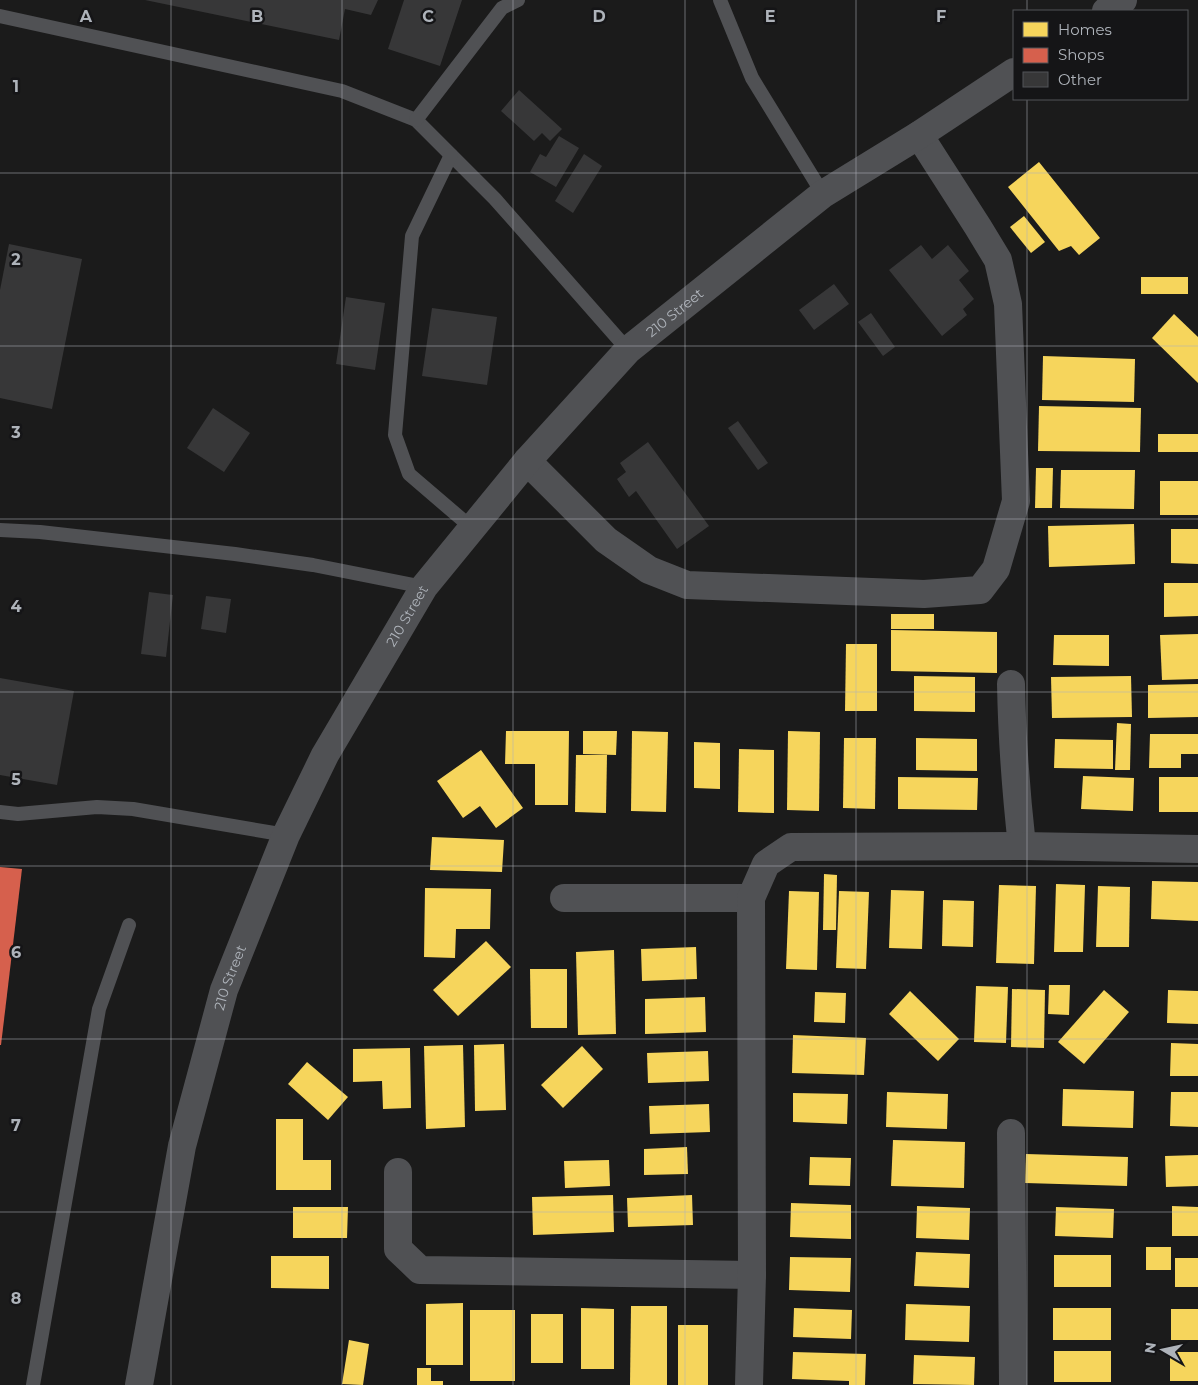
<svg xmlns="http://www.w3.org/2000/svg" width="1198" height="1385" font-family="Montserrat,sans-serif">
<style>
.homes{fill:#f6d55c}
.shops{fill:#d6604d}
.building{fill:#373738}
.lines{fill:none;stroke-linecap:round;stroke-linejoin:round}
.service{stroke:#505154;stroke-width:14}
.minor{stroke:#505154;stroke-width:28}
.grid{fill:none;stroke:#aeb3ba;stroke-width:1;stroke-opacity:0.55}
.labels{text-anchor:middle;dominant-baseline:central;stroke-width:5;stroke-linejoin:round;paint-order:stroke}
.street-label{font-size:14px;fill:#aeb3ba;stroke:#151517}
.grid-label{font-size:16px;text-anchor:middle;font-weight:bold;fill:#aeb3ba;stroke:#151517;stroke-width:5;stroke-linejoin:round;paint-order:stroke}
</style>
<rect width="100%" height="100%" fill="#1b1b1b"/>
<g class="homes">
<path d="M 1039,162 L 1100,238 L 1079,255 L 1071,246 L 1059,251 L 1008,187 Z"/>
<path d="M 1024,216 L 1045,242 L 1031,253 L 1010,227 Z"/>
<rect x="1141" y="277" width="47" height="17"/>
<path d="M 1174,314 L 1198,337 L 1198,383 L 1152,338 Z"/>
<path d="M 1043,356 L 1135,359 L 1134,402 L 1042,400 Z"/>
<path d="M 1039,406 L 1141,408 L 1140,452 L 1038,451 Z"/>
<rect x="1158" y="434" width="40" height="18"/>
<path d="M 1036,468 L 1053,468 L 1052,508 L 1035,508 Z"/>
<path d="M 1061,470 L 1135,470 L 1134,509 L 1060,508 Z"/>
<rect x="1160" y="481" width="38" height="34"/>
<path d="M 1134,524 L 1135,564 L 1049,567 L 1048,526 Z"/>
<path d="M 1171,529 L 1198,529 L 1198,564 L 1171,563 Z"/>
<path d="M 1164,583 L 1198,583 L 1198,616 L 1164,617 Z"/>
<rect x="891" y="614" width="43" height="15"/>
<path d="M 891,630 L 997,632 L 997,673 L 891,671 Z"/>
<path d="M 1198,634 L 1198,679 L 1162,680 L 1160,635 Z"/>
<path d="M 1054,635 L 1109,635 L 1109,666 L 1053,665 Z"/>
<path d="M 846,644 L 877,644 L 877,711 L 845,711 Z"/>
<path d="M 914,676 L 975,677 L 975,712 L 914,711 Z"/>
<path d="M 1131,676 L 1132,717 L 1052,718 L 1051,677 Z"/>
<path d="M 1198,684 L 1198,717 L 1148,718 L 1148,685 Z"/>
<path d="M 1117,723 L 1131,724 L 1130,770 L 1115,770 Z"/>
<path d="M 506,731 L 569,731 L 568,805 L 535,805 L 535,764 L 505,764 Z"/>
<path d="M 583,731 L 617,731 L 616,755 L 583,754 Z"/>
<path d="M 632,731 L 668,732 L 666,812 L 631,811 Z"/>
<path d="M 788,731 L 820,732 L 819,811 L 787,810 Z"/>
<path d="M 1150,734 L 1198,734 L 1198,754 L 1181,754 L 1181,768 L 1149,768 Z"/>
<path d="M 844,738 L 876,738 L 875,809 L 843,808 Z"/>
<path d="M 916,738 L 977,739 L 977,771 L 916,770 Z"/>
<path d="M 1055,739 L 1113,740 L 1113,769 L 1054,768 Z"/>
<path d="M 694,742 L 720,743 L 720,789 L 694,788 Z"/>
<path d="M 739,749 L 774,750 L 774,813 L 738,812 Z"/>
<path d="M 481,750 L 523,808 L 496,828 L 480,806 L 463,818 L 437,781 Z"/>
<path d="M 576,755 L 607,755 L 606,813 L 575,812 Z"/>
<path d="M 1083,776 L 1134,778 L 1133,811 L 1081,809 Z"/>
<path d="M 898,777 L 978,778 L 977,810 L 898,809 Z"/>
<rect x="1159" y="777" width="39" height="35"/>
<path d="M 432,837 L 504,840 L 502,872 L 430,870 Z"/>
<path d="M 824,874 L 837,875 L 836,930 L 823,930 Z"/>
<path d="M 1152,881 L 1198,882 L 1198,921 L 1151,919 Z"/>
<path d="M 1056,884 L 1085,885 L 1083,952 L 1054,952 Z"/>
<path d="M 999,885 L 1036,886 L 1034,964 L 996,963 Z"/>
<path d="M 1098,886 L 1130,887 L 1129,947 L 1096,947 Z"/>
<path d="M 425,888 L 491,889 L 490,929 L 456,929 L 455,958 L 424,957 Z"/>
<path d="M 891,890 L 924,891 L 922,949 L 889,948 Z"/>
<path d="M 789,891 L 819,892 L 817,970 L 786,969 Z"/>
<path d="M 839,891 L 869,892 L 866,969 L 836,968 Z"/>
<path d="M 943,900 L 974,901 L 973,947 L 942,946 Z"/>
<path d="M 486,941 L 511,967 L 458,1016 L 433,990 Z"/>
<path d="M 696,947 L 697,979 L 642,981 L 641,949 Z"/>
<path d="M 614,950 L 616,1034 L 578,1035 L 576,952 Z"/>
<path d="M 530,969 L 567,969 L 567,1028 L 531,1028 Z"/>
<path d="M 1049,985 L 1070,985 L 1069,1015 L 1048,1014 Z"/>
<path d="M 976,986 L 1008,987 L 1006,1043 L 974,1042 Z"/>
<path d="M 1012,989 L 1045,990 L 1044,1048 L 1011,1047 Z"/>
<path d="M 1104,990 L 1129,1012 L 1084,1064 L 1058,1042 Z"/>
<path d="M 1168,990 L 1198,991 L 1198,1024 L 1167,1023 Z"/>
<path d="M 910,991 L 959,1039 L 938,1061 L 889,1014 Z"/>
<path d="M 815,992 L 846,993 L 845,1023 L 814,1022 Z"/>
<path d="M 705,997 L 706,1032 L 645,1034 L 645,999 Z"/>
<path d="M 793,1035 L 866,1038 L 864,1075 L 792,1073 Z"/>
<path d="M 1171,1043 L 1198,1044 L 1198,1076 L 1170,1076 Z"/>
<path d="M 504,1044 L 506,1110 L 475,1111 L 474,1045 Z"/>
<path d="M 463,1045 L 465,1127 L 426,1129 L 424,1046 Z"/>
<path d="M 582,1046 L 603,1069 L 563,1108 L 541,1085 Z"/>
<path d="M 410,1048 L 411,1108 L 383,1109 L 382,1081 L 353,1082 L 353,1049 Z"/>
<path d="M 708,1051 L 709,1081 L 648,1083 L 647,1053 Z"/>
<path d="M 307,1062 L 348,1097 L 328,1120 L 288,1084 Z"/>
<path d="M 1063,1089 L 1134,1091 L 1133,1128 L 1062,1126 Z"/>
<path d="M 887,1092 L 948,1094 L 947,1129 L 886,1127 Z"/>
<path d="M 1171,1092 L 1198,1092 L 1198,1127 L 1170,1126 Z"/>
<path d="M 793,1093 L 848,1094 L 847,1124 L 793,1122 Z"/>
<path d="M 709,1104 L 710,1132 L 650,1134 L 649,1106 Z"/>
<path d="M 276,1119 L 303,1119 L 303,1160 L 331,1160 L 331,1190 L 276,1190 Z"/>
<path d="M 893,1140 L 965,1142 L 964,1188 L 891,1186 Z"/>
<path d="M 687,1147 L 688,1174 L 644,1175 L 644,1149 Z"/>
<path d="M 1026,1154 L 1128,1157 L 1127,1186 L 1025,1183 Z"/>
<path d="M 1198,1155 L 1198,1186 L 1166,1187 L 1165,1156 Z"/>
<path d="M 810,1157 L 851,1158 L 850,1186 L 809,1185 Z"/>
<path d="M 609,1160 L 610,1186 L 565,1188 L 564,1161 Z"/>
<path d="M 613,1195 L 614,1232 L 533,1235 L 532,1197 Z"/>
<path d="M 692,1195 L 693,1225 L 628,1227 L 627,1198 Z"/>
<path d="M 791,1203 L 851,1205 L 851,1239 L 790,1237 Z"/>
<path d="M 917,1206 L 970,1208 L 969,1240 L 916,1238 Z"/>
<path d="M 1172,1206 L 1198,1207 L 1198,1236 L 1172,1236 Z"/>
<path d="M 293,1207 L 348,1207 L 347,1238 L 293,1238 Z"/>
<path d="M 1056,1207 L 1114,1209 L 1113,1238 L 1055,1236 Z"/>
<rect x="1146" y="1247" width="25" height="23"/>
<path d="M 916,1252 L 970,1254 L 969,1288 L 914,1286 Z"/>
<rect x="1054" y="1255" width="57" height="32"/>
<path d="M 271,1256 L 329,1256 L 329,1289 L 271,1288 Z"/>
<path d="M 790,1257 L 851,1258 L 850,1292 L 789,1290 Z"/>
<rect x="1175" y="1258" width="23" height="29"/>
<path d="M 463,1303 L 463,1365 L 426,1365 L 426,1304 Z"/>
<path d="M 906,1304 L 970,1306 L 969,1342 L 905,1340 Z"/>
<path d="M 631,1306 L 667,1306 L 667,1385 L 630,1385 Z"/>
<path d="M 581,1308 L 614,1309 L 614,1369 L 581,1369 Z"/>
<path d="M 794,1308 L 852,1310 L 851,1339 L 793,1337 Z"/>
<rect x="1053" y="1308" width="58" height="32"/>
<rect x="1171" y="1309" width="27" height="31"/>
<rect x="470" y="1310" width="45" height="71"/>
<rect x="531" y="1314" width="32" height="49"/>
<rect x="678" y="1325" width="30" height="60"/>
<path d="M 349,1340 L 369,1344 L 363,1385 L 342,1384 Z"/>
<rect x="1054" y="1351" width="57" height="31"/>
<path d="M 793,1352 L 866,1354 L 865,1385 L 849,1385 L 849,1381 L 792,1379 Z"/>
<rect x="1170" y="1352" width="28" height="29"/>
<path d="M 914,1355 L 975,1357 L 974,1385 L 913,1384 Z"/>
<path d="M 417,1368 L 431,1368 L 431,1381 L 443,1381 L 443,1385 L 417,1385 Z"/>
</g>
<path class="shops" d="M 0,867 L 22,869 L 1,1045 L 0,1045 Z"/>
<g class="building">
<path d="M 145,0 L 378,0 L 371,15 L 345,9 L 339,40 Z"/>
<path d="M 404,0 L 462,0 L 440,66 L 388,49 Z"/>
<path d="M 519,90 L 562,129 L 550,141 L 542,133 L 534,141 L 501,111 Z"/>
<path d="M 559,136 L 579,148 L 556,187 L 530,172 L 540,154 L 546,157 Z"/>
<path d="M 584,154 L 602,166 L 573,213 L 555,201 Z"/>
<path d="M 9,244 L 82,259 L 52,409 L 0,398 L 0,290 Z"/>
<path d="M 921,245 L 932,259 L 948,245 L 969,271 L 959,280 L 974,299 L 963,309 L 967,315 L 942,336 L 889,270 Z"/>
<path d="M 834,284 L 849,304 L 814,330 L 799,310 Z"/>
<path d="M 346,297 L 385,303 L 375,370 L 336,364 Z"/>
<path d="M 432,308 L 497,317 L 487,385 L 422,376 Z"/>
<path d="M 871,313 L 895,347 L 883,356 L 858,322 Z"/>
<path d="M 213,408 L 250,433 L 224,472 L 187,448 Z"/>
<path d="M 738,421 L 768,463 L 758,470 L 728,428 Z"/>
<path d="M 648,442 L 709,526 L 677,549 L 636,491 L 629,497 L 617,479 L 626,472 L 620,463 Z"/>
<path d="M 149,592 L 173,595 L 166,657 L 141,654 Z"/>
<path d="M 206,596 L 231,599 L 226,633 L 201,629 Z"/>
<path d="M 0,678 L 74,691 L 57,785 L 0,775 Z"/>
</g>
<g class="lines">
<g class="service">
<path d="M 720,0 L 752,78 L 823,194"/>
<path d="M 0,16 L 342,91 L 416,120 L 495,199 L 628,350"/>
<path d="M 416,120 L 502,8 L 518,0"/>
<path d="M 451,155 L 412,236 L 395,435 L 409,474 L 472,528"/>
<path d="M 0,530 L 40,532 L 235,554 L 313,565 L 424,587"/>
<path d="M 0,812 L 18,814 L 97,807 L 133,809 L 286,835"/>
<path d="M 33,1385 L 99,1009 L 129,925"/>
</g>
<g class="minor">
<path d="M 1106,11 L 1123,0"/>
<path d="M 527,461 L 606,540 L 649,570 L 687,585 L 924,594 L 980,590 L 996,569 L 1016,501 L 1008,304 L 998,260 L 978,227 L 919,135"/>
<path d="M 1011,684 C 1012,738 1016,792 1022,846"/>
<path d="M 564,898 L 751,898"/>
<path d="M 1011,1133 L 1013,1385"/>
<path d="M 398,1172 L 398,1249 L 420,1270 L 752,1275"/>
<path id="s1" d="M 139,1385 L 182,1146 L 224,990 L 286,835 L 325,755 L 424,587 L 527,461 L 628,350 L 823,194 L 919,135 L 1014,72"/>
<path d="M 749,1385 L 752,1275 L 751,898 L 766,864 L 791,847 L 1022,846 L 1198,849"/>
</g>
</g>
<path class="grid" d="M 171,0 L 171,1385M 342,0 L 342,1385M 513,0 L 513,1385M 685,0 L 685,1385M 856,0 L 856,1385M 1027,0 L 1027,11M 1027,99 L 1027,1385M 0,173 L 1198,173M 0,346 L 1198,346M 0,519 L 1198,519M 0,692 L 1198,692M 0,866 L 1198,866M 0,1039 L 1198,1039M 0,1212 L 1198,1212"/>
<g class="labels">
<g class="street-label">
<text stroke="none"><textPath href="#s1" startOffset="1228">210 Street</textPath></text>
<text stroke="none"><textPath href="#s1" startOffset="822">210 Street</textPath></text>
<text stroke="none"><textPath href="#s1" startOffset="418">210 Street</textPath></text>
</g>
</g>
<g class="grid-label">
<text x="86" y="22">A</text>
<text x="257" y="22">B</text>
<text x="428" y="22">C</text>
<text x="599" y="22">D</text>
<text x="770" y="22">E</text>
<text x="941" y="22">F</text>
<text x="16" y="92">1</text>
<text x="16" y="265">2</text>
<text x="16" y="438">3</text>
<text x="16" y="612">4</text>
<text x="16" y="785">5</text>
<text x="16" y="958">6</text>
<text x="16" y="1131">7</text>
<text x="16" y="1304">8</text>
</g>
<rect x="1013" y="10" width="175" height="90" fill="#151517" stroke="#525458"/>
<rect x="1023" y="22" width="25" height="15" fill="#f6d55c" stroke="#525458"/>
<text x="1058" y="35" font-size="15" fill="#aeb3ba">Homes</text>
<rect x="1023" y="48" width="25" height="15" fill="#d6604d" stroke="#525458"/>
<text x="1058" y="60" font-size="15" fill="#aeb3ba">Shops</text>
<rect x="1023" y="72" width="25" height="15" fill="#373738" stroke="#525458"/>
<text x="1058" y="85" font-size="15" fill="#aeb3ba">Other</text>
<g transform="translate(1163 1350) rotate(279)" stroke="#151517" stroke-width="4" paint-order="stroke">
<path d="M0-4L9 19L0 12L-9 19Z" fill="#aeb3ba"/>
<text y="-8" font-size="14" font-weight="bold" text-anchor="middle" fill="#aeb3ba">N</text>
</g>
</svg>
